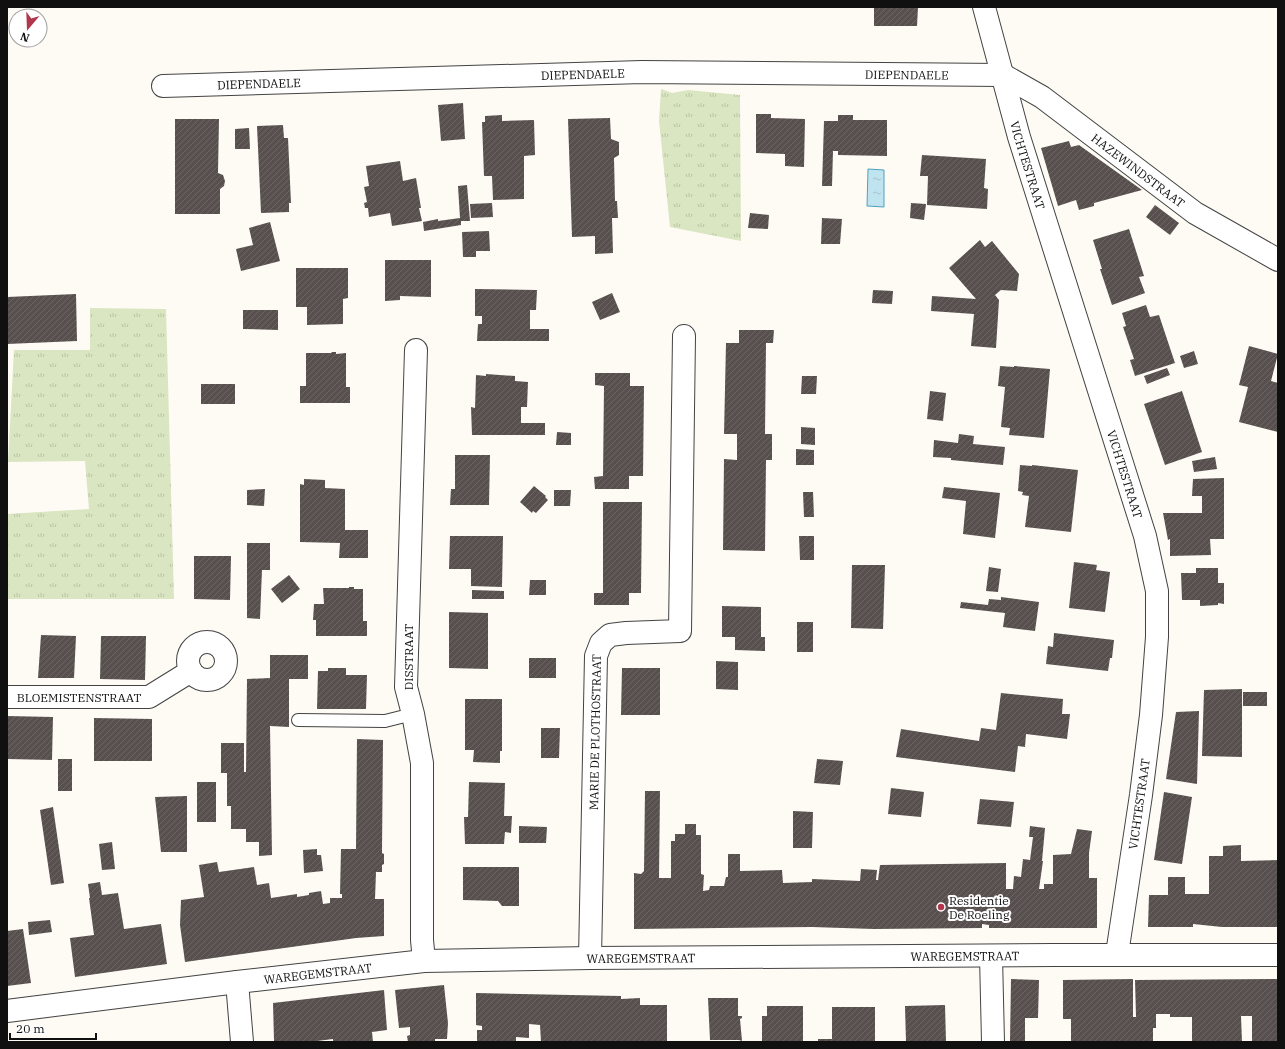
<svg xmlns="http://www.w3.org/2000/svg" width="1285" height="1049" font-family="'IBM Plex Serif',serif">
<style>
.grass{fill:url(#grass-tufts)}
.water{fill:url(#water-ripples);stroke:#4ea1bf}
.building{fill:url(#building-hatch)}
.lines{fill:none;stroke-linecap:round;stroke-linejoin:round}
.service-casing{stroke:#434343;stroke-width:14}
.minor-casing{stroke:#434343;stroke-width:24}
.tertiary-casing{stroke:#434343;stroke-width:24}
.service{stroke:#fff;stroke-width:12}
.minor{stroke:#fff;stroke-width:22}
.tertiary{stroke:#fff;stroke-width:22}
.poi-dot{fill:#b2374d;stroke:#fff;stroke-width:1.5}
.labels{text-anchor:middle;dominant-baseline:central;stroke-width:4;stroke-linejoin:round;paint-order:stroke}
.street-label{font-size:12px;fill:#101010;stroke:#fff}
.poi-label{font-size:12px;fill:#101010;stroke:#fff;text-anchor:start}
</style>
<defs>
<pattern id="grass-tufts" width="24" height="20" patternUnits="userSpaceOnUse"><rect width="24" height="20" fill="#d9e6c1"/><path d="M3 7l-1-3M5 7V3M7 7l1-3M15 17l-1-3M17 17v-4M19 17l1-3" fill="none" stroke="#b9c4a5"/></pattern>
<pattern id="water-ripples" width="26" height="14" patternUnits="userSpaceOnUse"><rect width="26" height="14" fill="#bfe4f0"/><path d="M2 4q2-2 4 0t4 0M15 11q2-2 4 0t4 0" fill="none" stroke="#a3c3cd"/></pattern>
<pattern id="building-hatch" width="6" height="6" patternUnits="userSpaceOnUse"><rect width="6" height="6" fill="#58504e"/><path d="M-1 1l2-2M0 6l6-6M5 7l2-2" fill="none" stroke="#6b6563"/></pattern>
</defs>
<rect width="100%" height="100%" fill="#fefbf5"/>
<g class="grass">
<path d="M 661,89 L 672,93 L 688,90 L 740,95 L 741,241 L 670,227 L 659,121 Z"/>
<path d="M 90,308 L 166,309 L 174,599 L 7,599 L 7,514 L 89,509 L 85,461 L 8,462 L 14,350 L 90,350 Z"/>
</g>
<path class="water" d="M 868,169 L 884,170 L 884,207 L 867,206 Z"/>
<g class="building">
<path d="M 874,7 L 918,7 L 917,26 L 874,26 Z"/>
<path d="M 463,103 L 465,139 L 441,141 L 438,105 Z"/>
<path d="M 756,114 L 771,114 L 771,118 L 805,119 L 804,167 L 785,166 L 785,154 L 756,153 Z"/>
<path d="M 502,115 L 502,121 L 534,120 L 535,155 L 524,156 L 524,199 L 493,200 L 492,176 L 484,176 L 482,122 L 485,122 L 485,116 Z"/>
<path d="M 838,115 L 853,115 L 853,120 L 887,120 L 887,156 L 838,155 L 838,151 L 833,151 L 832,186 L 822,186 L 824,121 L 838,121 Z"/>
<path d="M 610,118 L 611,139 L 619,142 L 619,155 L 614,158 L 615,201 L 617,201 L 618,218 L 612,218 L 613,253 L 595,254 L 595,236 L 572,237 L 568,119 Z"/>
<path d="M 175,119 L 219,119 L 218,173 L 223,175 L 225,181 L 224,186 L 220,189 L 220,214 L 175,214 Z"/>
<path d="M 283,125 L 284,138 L 288,138 L 291,203 L 289,203 L 289,212 L 261,213 L 257,126 Z"/>
<path d="M 249,128 L 250,149 L 235,149 L 235,129 Z"/>
<path d="M 1069,141 L 1071,147 L 1079,145 L 1142,190 L 1094,203 L 1094,206 L 1079,210 L 1076,200 L 1058,206 L 1041,148 Z"/>
<path d="M 922,155 L 986,159 L 984,188 L 988,189 L 987,209 L 927,205 L 928,176 L 920,176 Z"/>
<path d="M 400,161 L 403,181 L 416,178 L 421,208 L 419,208 L 422,221 L 392,226 L 390,213 L 369,217 L 368,208 L 365,208 L 364,203 L 367,202 L 364,187 L 369,186 L 366,166 Z"/>
<path d="M 467,185 L 470,221 L 461,221 L 461,225 L 424,231 L 423,222 L 438,219 L 438,221 L 460,218 L 458,186 Z"/>
<path d="M 492,203 L 493,217 L 471,218 L 470,204 Z"/>
<path d="M 911,203 L 926,204 L 924,220 L 910,218 Z"/>
<path d="M 1155,205 L 1179,223 L 1170,235 L 1146,217 Z"/>
<path d="M 750,213 L 769,215 L 768,229 L 748,228 Z"/>
<path d="M 822,218 L 842,219 L 840,244 L 821,244 Z"/>
<path d="M 270,222 L 280,261 L 241,271 L 236,249 L 253,245 L 249,228 Z"/>
<path d="M 1129,229 L 1144,276 L 1139,277 L 1145,293 L 1112,305 L 1100,269 L 1102,269 L 1093,240 Z"/>
<path d="M 489,231 L 490,251 L 476,251 L 476,257 L 463,257 L 462,232 Z"/>
<path d="M 980,240 L 985,247 L 992,241 L 1019,274 L 1017,291 L 1001,290 L 995,295 L 999,300 L 996,348 L 971,346 L 974,314 L 931,311 L 932,296 L 976,299 L 949,268 Z"/>
<path d="M 385,260 L 431,260 L 431,297 L 400,296 L 400,300 L 385,301 Z"/>
<path d="M 296,268 L 348,268 L 348,298 L 343,299 L 343,324 L 307,325 L 307,307 L 296,307 Z"/>
<path d="M 475,289 L 537,290 L 536,310 L 530,310 L 530,329 L 549,329 L 549,341 L 477,341 L 478,324 L 482,324 L 482,316 L 475,316 Z"/>
<path d="M 873,290 L 893,291 L 892,304 L 872,303 Z"/>
<path d="M 612,293 L 620,312 L 600,320 L 592,302 Z"/>
<path d="M 76,294 L 77,341 L 7,344 L 7,297 Z"/>
<path d="M 1146,305 L 1150,317 L 1159,315 L 1175,363 L 1135,376 L 1130,360 L 1134,359 L 1123,327 L 1126,326 L 1122,313 Z"/>
<path d="M 243,310 L 278,310 L 278,330 L 243,329 Z"/>
<path d="M 739,330 L 774,330 L 773,343 L 766,343 L 765,434 L 772,434 L 772,460 L 766,460 L 765,551 L 723,550 L 724,459 L 737,460 L 737,434 L 724,434 L 726,343 L 739,343 Z"/>
<path d="M 1249,346 L 1278,354 L 1271,381 L 1278,383 L 1278,432 L 1239,422 L 1248,387 L 1239,385 Z"/>
<path d="M 1194,351 L 1198,364 L 1184,368 L 1180,356 Z"/>
<path d="M 331,352 L 336,352 L 336,354 L 346,353 L 346,387 L 350,387 L 350,403 L 300,403 L 300,386 L 306,386 L 306,353 L 332,353 Z"/>
<path d="M 1000,366 L 1014,367 L 1014,366 L 1050,369 L 1044,438 L 1009,435 L 1010,428 L 1001,427 L 1005,387 L 998,386 Z"/>
<path d="M 1167,368 L 1170,375 L 1147,384 L 1144,376 Z"/>
<path d="M 595,373 L 630,373 L 630,386 L 644,386 L 643,476 L 629,476 L 629,489 L 595,489 L 594,477 L 603,476 L 604,386 L 595,385 Z"/>
<path d="M 486,374 L 515,376 L 515,381 L 528,382 L 527,407 L 521,407 L 521,423 L 545,423 L 545,435 L 472,435 L 471,407 L 475,408 L 476,375 L 486,376 Z"/>
<path d="M 802,376 L 817,376 L 816,394 L 801,394 Z"/>
<rect x="201" y="384" width="34" height="20"/>
<path d="M 930,391 L 946,393 L 943,421 L 927,419 Z"/>
<path d="M 1182,391 L 1202,452 L 1165,465 L 1144,404 Z"/>
<path d="M 801,427 L 815,428 L 815,445 L 801,444 Z"/>
<path d="M 557,432 L 571,433 L 571,445 L 556,445 Z"/>
<path d="M 959,434 L 974,436 L 973,444 L 1005,447 L 1003,465 L 951,460 L 951,458 L 933,457 L 934,440 L 958,443 Z"/>
<path d="M 796,449 L 814,450 L 814,465 L 796,465 Z"/>
<path d="M 455,455 L 490,455 L 489,505 L 450,505 L 451,489 L 455,489 Z"/>
<path d="M 1215,457 L 1217,469 L 1194,472 L 1192,461 Z"/>
<path d="M 1020,465 L 1032,466 L 1032,465 L 1078,470 L 1071,532 L 1025,527 L 1029,496 L 1022,495 L 1023,492 L 1018,491 Z"/>
<path d="M 1224,478 L 1224,539 L 1210,539 L 1211,555 L 1170,556 L 1170,539 L 1168,540 L 1163,513 L 1202,513 L 1202,496 L 1192,496 L 1193,479 Z"/>
<path d="M 304,479 L 325,480 L 325,488 L 345,489 L 345,530 L 368,530 L 368,558 L 339,558 L 340,543 L 300,542 L 300,484 L 304,485 Z"/>
<path d="M 534,486 L 546,496 L 545,497 L 548,500 L 536,513 L 533,511 L 532,513 L 520,502 Z"/>
<path d="M 944,487 L 1000,493 L 995,538 L 963,534 L 966,501 L 942,498 Z"/>
<path d="M 265,489 L 264,506 L 247,505 L 247,490 Z"/>
<path d="M 554,490 L 571,490 L 570,506 L 554,506 Z"/>
<path d="M 803,492 L 813,492 L 814,517 L 804,517 Z"/>
<path d="M 603,502 L 642,502 L 641,593 L 629,593 L 629,605 L 594,605 L 594,593 L 603,593 Z"/>
<path d="M 450,536 L 503,536 L 502,587 L 471,586 L 471,569 L 449,569 Z"/>
<path d="M 799,536 L 814,536 L 814,560 L 800,560 Z"/>
<path d="M 247,543 L 270,543 L 270,570 L 262,570 L 260,619 L 247,618 Z"/>
<path d="M 194,556 L 231,556 L 230,600 L 194,599 Z"/>
<path d="M 1074,562 L 1097,565 L 1096,570 L 1110,572 L 1105,612 L 1069,608 Z"/>
<path d="M 852,565 L 885,565 L 883,629 L 851,628 Z"/>
<path d="M 989,567 L 1001,569 L 998,592 L 986,591 Z"/>
<path d="M 1196,568 L 1218,568 L 1218,583 L 1224,583 L 1224,604 L 1218,603 L 1218,605 L 1200,606 L 1200,600 L 1182,600 L 1181,573 L 1196,573 Z"/>
<path d="M 289,575 L 300,589 L 282,603 L 271,589 Z"/>
<path d="M 530,580 L 546,580 L 546,595 L 529,595 Z"/>
<path d="M 349,587 L 354,587 L 354,589 L 363,589 L 363,621 L 367,621 L 367,636 L 316,636 L 316,620 L 313,620 L 314,604 L 324,604 L 323,588 L 349,588 Z"/>
<path d="M 472,590 L 504,591 L 504,599 L 472,599 Z"/>
<path d="M 1001,597 L 1039,602 L 1035,631 L 1003,627 L 1005,613 L 960,608 L 961,602 L 988,605 L 989,599 L 1001,600 Z"/>
<path d="M 722,606 L 761,607 L 761,637 L 765,637 L 765,651 L 735,650 L 735,637 L 722,637 Z"/>
<path d="M 449,612 L 488,613 L 488,669 L 449,668 Z"/>
<rect x="797" y="622" width="16" height="30"/>
<path d="M 1054,633 L 1114,640 L 1112,658 L 1110,658 L 1108,671 L 1046,664 L 1048,646 L 1053,647 Z"/>
<path d="M 41,635 L 76,636 L 74,678 L 38,678 Z"/>
<path d="M 101,636 L 146,636 L 145,680 L 100,679 Z"/>
<path d="M 270,655 L 308,655 L 308,679 L 289,679 L 289,727 L 270,726 L 272,855 L 259,856 L 259,842 L 246,842 L 246,829 L 231,829 L 231,806 L 227,806 L 227,773 L 221,773 L 221,743 L 244,743 L 244,772 L 246,772 L 247,679 L 270,678 Z"/>
<rect x="529" y="658" width="27" height="20"/>
<path d="M 716,661 L 738,662 L 738,690 L 716,689 Z"/>
<path d="M 328,668 L 346,668 L 346,675 L 367,675 L 366,709 L 317,709 L 318,671 L 328,671 Z"/>
<path d="M 622,668 L 660,668 L 660,715 L 621,715 Z"/>
<path d="M 1242,689 L 1242,757 L 1202,756 L 1204,690 Z"/>
<rect x="1243" y="692" width="24" height="14"/>
<path d="M 1001,693 L 1063,699 L 1062,714 L 1070,714 L 1067,739 L 1026,734 L 1025,747 L 1018,746 L 1015,772 L 896,757 L 901,729 L 979,741 L 981,728 L 996,730 Z"/>
<path d="M 465,699 L 502,699 L 502,751 L 500,751 L 500,763 L 473,762 L 474,750 L 465,750 Z"/>
<path d="M 1199,711 L 1197,784 L 1166,779 L 1176,712 Z"/>
<path d="M 7,716 L 53,717 L 52,760 L 7,759 Z"/>
<path d="M 94,718 L 152,719 L 152,761 L 94,761 Z"/>
<path d="M 541,728 L 560,728 L 559,758 L 541,758 Z"/>
<path d="M 357,739 L 383,740 L 382,853 L 384,854 L 384,864 L 382,865 L 382,872 L 376,872 L 375,899 L 384,899 L 384,936 L 356,938 L 185,962 L 180,925 L 181,900 L 204,897 L 199,865 L 217,862 L 219,872 L 254,867 L 257,885 L 269,883 L 271,898 L 297,894 L 297,897 L 309,895 L 309,893 L 321,891 L 323,904 L 330,903 L 330,898 L 342,898 L 342,894 L 340,894 L 341,849 L 356,849 Z"/>
<rect x="58" y="759" width="14" height="32"/>
<path d="M 817,759 L 843,761 L 840,785 L 814,783 Z"/>
<rect x="197" y="782" width="19" height="40"/>
<path d="M 469,782 L 505,783 L 504,816 L 512,816 L 511,833 L 505,832 L 504,844 L 465,844 L 464,817 L 468,817 Z"/>
<path d="M 891,788 L 924,792 L 921,817 L 888,814 Z"/>
<path d="M 645,791 L 660,791 L 659,878 L 671,878 L 671,841 L 675,841 L 675,834 L 685,834 L 685,824 L 696,824 L 696,835 L 701,835 L 701,874 L 704,875 L 703,891 L 709,890 L 710,886 L 724,886 L 726,877 L 728,877 L 728,854 L 740,854 L 740,871 L 782,870 L 783,883 L 812,882 L 812,879 L 860,881 L 861,869 L 877,870 L 876,880 L 878,880 L 880,865 L 1006,863 L 1006,889 L 1013,889 L 1014,876 L 1021,877 L 1023,859 L 1030,860 L 1033,837 L 1029,837 L 1030,826 L 1045,828 L 1042,861 L 1043,861 L 1039,889 L 1044,889 L 1044,884 L 1053,884 L 1053,855 L 1071,854 L 1077,829 L 1092,831 L 1089,853 L 1089,878 L 1097,878 L 1097,928 L 989,928 L 989,925 L 982,924 L 982,928 L 874,929 L 812,927 L 634,929 L 634,873 L 641,874 L 644,871 Z"/>
<path d="M 1164,792 L 1192,797 L 1182,864 L 1154,860 Z"/>
<path d="M 187,796 L 187,852 L 161,852 L 155,797 Z"/>
<path d="M 980,799 L 1014,802 L 1011,827 L 977,824 Z"/>
<path d="M 53,807 L 64,883 L 51,885 L 40,810 Z"/>
<path d="M 793,811 L 813,812 L 812,848 L 793,848 Z"/>
<path d="M 519,826 L 547,827 L 546,843 L 519,843 Z"/>
<path d="M 112,842 L 115,869 L 102,870 L 99,844 Z"/>
<path d="M 1241,845 L 1241,861 L 1278,860 L 1278,927 L 1222,927 L 1193,924 L 1193,927 L 1148,927 L 1149,895 L 1168,895 L 1168,877 L 1185,877 L 1185,894 L 1209,894 L 1209,856 L 1223,856 L 1223,846 Z"/>
<path d="M 317,849 L 317,855 L 321,855 L 323,871 L 304,873 L 303,850 Z"/>
<path d="M 463,867 L 519,867 L 519,906 L 502,906 L 498,901 L 463,900 Z"/>
<path d="M 100,882 L 102,895 L 118,893 L 124,929 L 161,924 L 167,964 L 75,977 L 70,938 L 94,935 L 89,898 L 90,898 L 88,884 Z"/>
<path d="M 50,920 L 52,932 L 29,935 L 28,922 Z"/>
<path d="M 23,929 L 31,983 L 7,986 L 7,931 Z"/>
<path d="M 1011,979 L 1039,980 L 1038,1018 L 1025,1018 L 1025,1042 L 1010,1042 Z"/>
<path d="M 1133,979 L 1133,1017 L 1136,1017 L 1135,980 L 1278,979 L 1278,1042 L 1252,1042 L 1252,1016 L 1241,1016 L 1242,1042 L 1192,1042 L 1192,1017 L 1170,1017 L 1170,1014 L 1156,1014 L 1156,1028 L 1153,1028 L 1153,1042 L 1071,1042 L 1071,1019 L 1063,1019 L 1063,980 Z"/>
<path d="M 444,985 L 448,1023 L 447,1039 L 435,1039 L 435,1042 L 408,1042 L 407,1036 L 410,1035 L 410,1027 L 399,1028 L 395,990 Z"/>
<path d="M 384,990 L 387,1030 L 372,1032 L 373,1042 L 333,1042 L 333,1039 L 317,1041 L 318,1042 L 275,1042 L 274,1041 L 273,1003 Z"/>
<path d="M 476,993 L 621,996 L 621,999 L 640,998 L 640,1005 L 667,1005 L 667,1042 L 541,1042 L 540,1025 L 529,1024 L 529,1038 L 516,1037 L 516,1042 L 477,1042 L 477,1030 L 482,1030 L 482,1026 L 476,1025 Z"/>
<path d="M 708,998 L 738,998 L 738,1016 L 742,1016 L 742,1018 L 740,1019 L 742,1041 L 739,1040 L 710,1040 Z"/>
<path d="M 945,1005 L 946,1042 L 906,1042 L 905,1006 Z"/>
<path d="M 767,1006 L 803,1006 L 803,1042 L 762,1042 L 762,1016 L 767,1016 Z"/>
<path d="M 832,1007 L 875,1007 L 875,1042 L 818,1042 L 818,1039 L 832,1039 Z"/>
</g>
<g class="lines">
<defs>
<path id="service" d="M 298,720 L 385,721 L 413,714"/>
<g id="minor">
<path id="s1" d="M 984,7 L 1019,137 L 1145,536 L 1157,591 L 1157,637 L 1151,715 L 1141,795 L 1117,954"/>
<path id="s2" d="M 163,86 L 642,72 L 1003,75 L 1042,97 L 1195,213 L 1278,260"/>
<path d="M 416,350 L 406,687 L 413,714 L 422,763 L 422,940 L 424,961"/>
<circle cx="207" cy="661" r="19"/>
<path id="s3" d="M 7,697 L 149,697 L 191,671"/>
<path d="M 991,956 L 993,1042"/>
<path id="s4" d="M 590,958 L 596,656 L 601,643 L 610,635 L 626,633 L 680,631 L 684,336"/>
<path d="M 237,982 L 242,1042"/>
</g>
<g id="tertiary">
<path id="s5" d="M 7,1011 L 237,982 L 424,961 L 590,958 L 1054,955 L 1278,955"/>
</g>
</defs>
<use href="#service" class="service-casing"/>
<use href="#minor" class="minor-casing"/>
<use href="#tertiary" class="tertiary-casing"/>
<use href="#service" class="service"/>
<use href="#minor" class="minor"/>
<use href="#tertiary" class="tertiary"/>
</g>
<circle class="poi-dot" cx="941" cy="907" r="4"/>
<g class="labels">
<g class="street-label">
<text stroke="none"><textPath href="#s2" startOffset="420">DIEPENDAELE</textPath></text>
<text stroke="none"><textPath href="#s2" startOffset="744">DIEPENDAELE</textPath></text>
<text stroke="none"><textPath href="#s2" startOffset="96">DIEPENDAELE</textPath></text>
<text stroke="none"><textPath href="#s1" startOffset="164">VICHTESTRAAT</textPath></text>
<text stroke="none"><textPath href="#s2" startOffset="1006">HAZEWINDSTRAAT</textPath></text>
<text stroke="none"><textPath href="#s1" startOffset="488">VICHTESTRAAT</textPath></text>
<text transform="translate(408 657) rotate(-90)">DISSTRAAT</text>
<text stroke="none"><textPath href="#s3" startOffset="72">BLOEMISTENSTRAAT</textPath></text>
<text stroke="none"><textPath href="#s4" startOffset="226">MARIE DE PLOTHOSTRAAT</textPath></text>
<text transform="translate(1139 804) rotate(-82)">VICHTESTRAAT</text>
<text stroke="none"><textPath href="#s5" startOffset="961">WAREGEMSTRAAT</textPath></text>
<text stroke="none"><textPath href="#s5" startOffset="637">WAREGEMSTRAAT</textPath></text>
<text stroke="none"><textPath href="#s5" startOffset="313">WAREGEMSTRAAT</textPath></text>
</g>
<g class="poi-label">
<text x="949" y="900">Residentie<tspan x="949" dy="14">De Roeling</tspan></text>
</g>
</g>
<rect width="1285" height="1049" fill="none" stroke="#101010" stroke-width="16"/>
<g transform="translate(28 28) rotate(199)"><circle r="19" fill="#ffffff" stroke="#9f9f9f"/>
<path d="M0-3L7 15L0 10L-7 15Z" fill="#b2374d"/>
<text y="-6" font-size="11" font-weight="bold" text-anchor="middle" fill="#101010">N</text>
</g>
<path d="M10 1033v6h86v-6" fill="none" stroke="#101010" stroke-width="2"/>
<text x="16" y="1033" font-size="12" fill="#101010" stroke="#ffffff" stroke-width="3" paint-order="stroke">20 m</text>
</svg>
